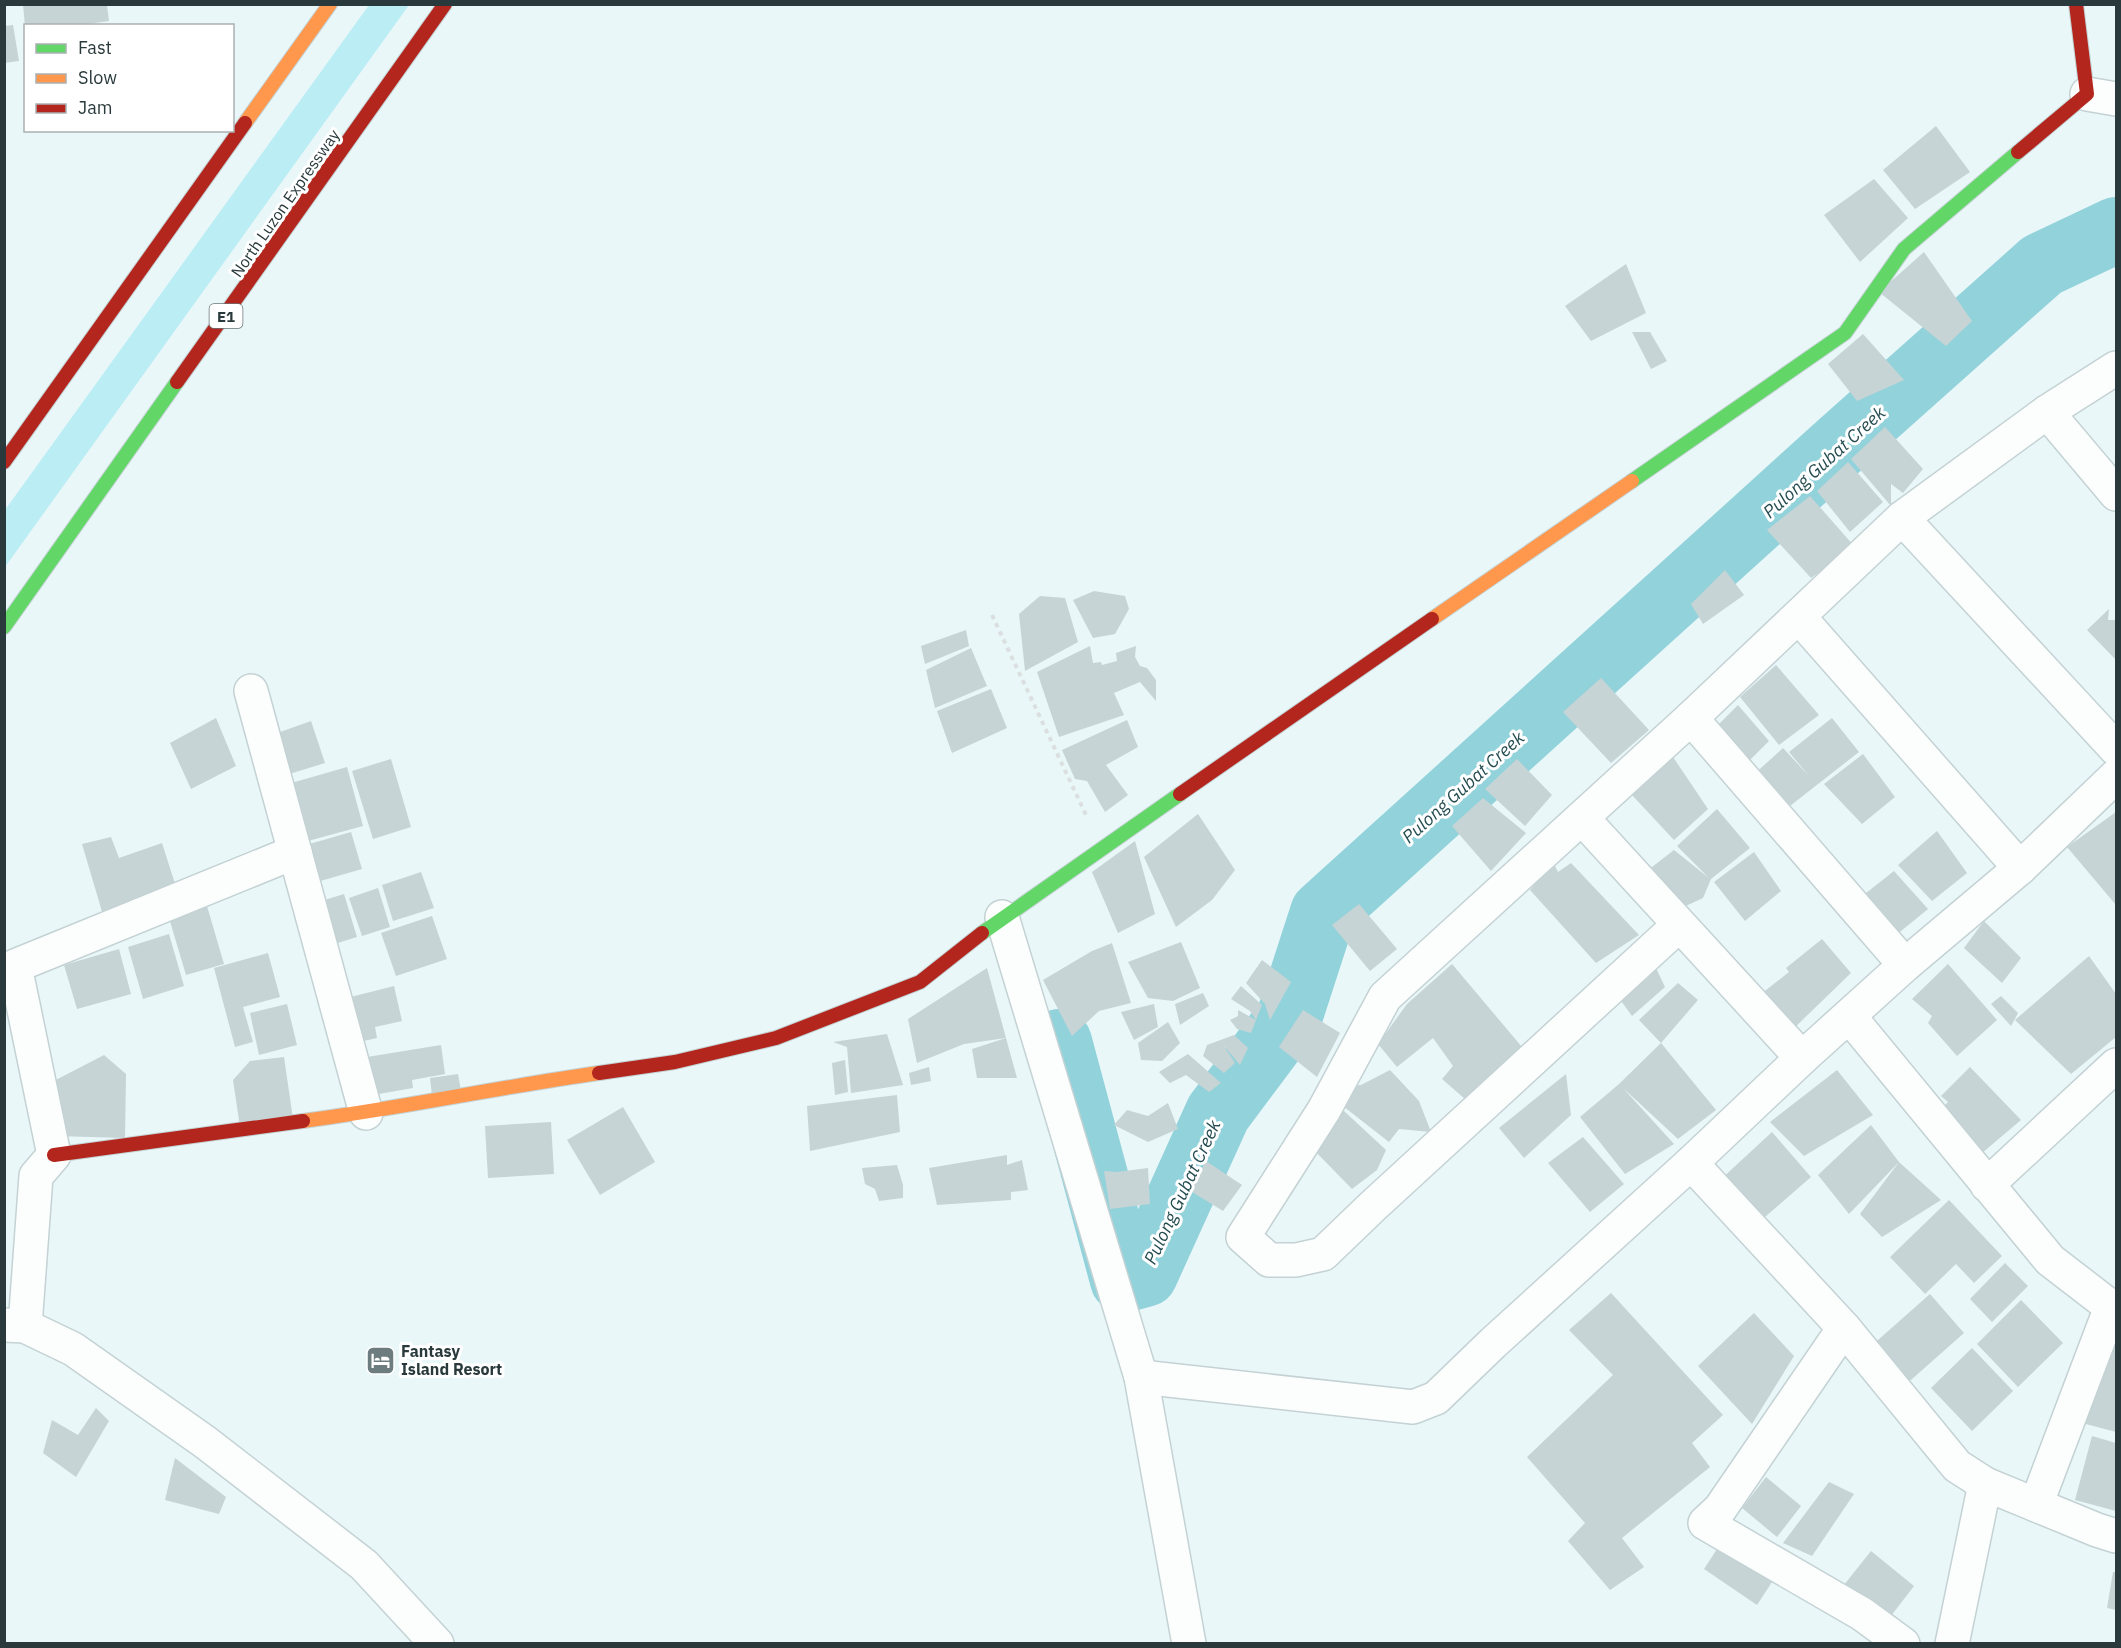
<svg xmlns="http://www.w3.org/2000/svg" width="2121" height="1648" font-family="'IBM Plex Sans',sans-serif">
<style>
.green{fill:#baedf4}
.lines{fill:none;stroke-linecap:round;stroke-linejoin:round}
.river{stroke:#92d2da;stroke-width:66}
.building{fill:#c6d4d6}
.street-casing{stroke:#c4d2d4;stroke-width:36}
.fast-casing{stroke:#c4d2d4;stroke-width:16}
.slow-casing{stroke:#c4d2d4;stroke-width:16}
.jam-casing{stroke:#c4d2d4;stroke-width:16}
.path{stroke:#dbdfe0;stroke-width:4;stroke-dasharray:4.5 4.5;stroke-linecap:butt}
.street{stroke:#fcfefe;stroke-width:33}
.fast{stroke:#63d668;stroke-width:14}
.slow{stroke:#ff974d;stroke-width:14}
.jam{stroke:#b3261e;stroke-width:14}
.labels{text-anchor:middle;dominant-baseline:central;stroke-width:6;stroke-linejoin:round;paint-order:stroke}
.shield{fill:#fff;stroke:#6a7576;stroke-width:1.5}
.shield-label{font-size:15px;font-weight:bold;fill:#2a3a3c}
.street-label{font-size:16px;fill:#2a3a3c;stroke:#fff}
.poi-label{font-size:16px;font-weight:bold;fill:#2a3a3c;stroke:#fff;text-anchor:start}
.water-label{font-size:18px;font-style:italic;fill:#254d51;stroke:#fff}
</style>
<rect width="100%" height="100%" fill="#e9f7f9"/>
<path class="green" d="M 369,5 L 409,5 L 5,567 L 5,510 Z"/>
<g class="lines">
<path class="river" d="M 1059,1042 L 1123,1280 L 1145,1274 L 1218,1113 L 1289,1018 L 1323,913 L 1840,445 L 2042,265 L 2116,230"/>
</g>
<g class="building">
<path d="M 23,5 L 107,5 L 109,21 L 72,26 L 25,26 Z"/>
<path d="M 13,25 L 19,61 L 4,63 L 4,26 Z"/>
<path d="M 1936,126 L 1970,172 L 1915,209 L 1883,170 Z"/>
<path d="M 1874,179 L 1908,218 L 1860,262 L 1824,215 Z"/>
<path d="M 1924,252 L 1972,321 L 1946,346 L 1879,292 Z"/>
<path d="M 1626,264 L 1646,313 L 1591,341 L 1565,306 Z"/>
<path d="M 1632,332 L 1650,332 L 1667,361 L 1651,369 Z"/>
<path d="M 1863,334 L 1904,380 L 1857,401 L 1828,364 Z"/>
<path d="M 1885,427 L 1923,469 L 1903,493 L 1891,484 L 1891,506 L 1851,459 Z"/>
<path d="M 1848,462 L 1883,502 L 1850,532 L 1817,491 Z"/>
<path d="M 1810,496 L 1855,547 L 1811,578 L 1767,530 Z"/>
<path d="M 1725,570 L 1744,595 L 1703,624 L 1691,604 Z"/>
<path d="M 1094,591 L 1125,596 L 1129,609 L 1115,634 L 1093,638 L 1073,600 Z"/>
<path d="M 1040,596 L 1065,598 L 1078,642 L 1025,671 L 1019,614 Z"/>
<path d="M 2109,609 L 2108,620 L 2116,620 L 2116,660 L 2087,630 Z"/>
<path d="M 966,630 L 969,646 L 925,664 L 921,646 Z"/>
<path d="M 1090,646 L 1093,663 L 1101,662 L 1102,665 L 1117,661 L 1116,653 L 1136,646 L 1135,657 L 1140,666 L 1147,668 L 1156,680 L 1156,701 L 1140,682 L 1114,693 L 1124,715 L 1059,737 L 1037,672 Z"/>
<path d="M 971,648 L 987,686 L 935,708 L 926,670 Z"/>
<path d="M 1776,665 L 1819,715 L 1779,745 L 1740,697 Z"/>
<path d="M 1601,678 L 1649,730 L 1611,763 L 1563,712 Z"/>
<path d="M 991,689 L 1007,728 L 952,753 L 937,711 Z"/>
<path d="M 1738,705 L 1769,741 L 1741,769 L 1711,732 Z"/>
<path d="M 216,718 L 236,766 L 191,789 L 170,743 Z"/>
<path d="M 1832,718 L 1859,752 L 1781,813 L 1750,778 L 1783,748 L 1809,776 L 1789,752 Z"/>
<path d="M 1127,720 L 1138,747 L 1106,765 L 1128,795 L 1105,812 L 1087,781 L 1075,779 L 1062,750 Z"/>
<path d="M 311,721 L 325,763 L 283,776 L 269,736 Z"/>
<path d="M 1863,754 L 1895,797 L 1862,824 L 1824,784 Z"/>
<path d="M 1673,757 L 1708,809 L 1674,840 L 1631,794 Z"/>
<path d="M 391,759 L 411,827 L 373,839 L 352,771 Z"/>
<path d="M 1517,759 L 1552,795 L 1525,826 L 1485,789 Z"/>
<path d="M 347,767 L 363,826 L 297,844 L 281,786 Z"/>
<path d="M 1483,798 L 1526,833 L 1491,871 L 1452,826 Z"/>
<path d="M 1717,809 L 1750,848 L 1711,879 L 1703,898 L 1677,910 L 1643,874 L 1674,850 L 1709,878 L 1677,846 Z"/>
<path d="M 2116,812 L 2116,905 L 2067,847 Z"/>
<path d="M 1198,814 L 1235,870 L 1212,900 L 1176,927 L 1144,857 Z"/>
<path d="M 1937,831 L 1967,873 L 1932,901 L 1898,865 Z"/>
<path d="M 351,832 L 362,869 L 310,884 L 299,847 Z"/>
<path d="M 111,837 L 119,858 L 162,843 L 177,890 L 103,915 L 82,844 Z"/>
<path d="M 1135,841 L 1155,914 L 1118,933 L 1092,872 Z"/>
<path d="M 1754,852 L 1781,891 L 1745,921 L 1714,882 Z"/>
<path d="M 1553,862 L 1558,872 L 1571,863 L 1639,935 L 1596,963 L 1530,890 Z"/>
<path d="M 1894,871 L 1928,909 L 1890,940 L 1856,901 Z"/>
<path d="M 421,872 L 434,908 L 393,921 L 382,885 Z"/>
<path d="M 378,888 L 390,927 L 362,936 L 349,898 Z"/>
<path d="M 344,894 L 357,937 L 328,946 L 315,903 Z"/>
<path d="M 1359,904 L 1397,949 L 1370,971 L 1332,925 Z"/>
<path d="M 207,906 L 224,964 L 186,975 L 169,918 Z"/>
<path d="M 432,916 L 447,959 L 396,976 L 381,933 Z"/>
<path d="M 1984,921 L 2021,958 L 2002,983 L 1964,948 Z"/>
<path d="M 169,934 L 184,986 L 143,999 L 128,947 Z"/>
<path d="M 1822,939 L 1851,973 L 1790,1032 L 1756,998 L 1789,972 L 1786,968 Z"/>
<path d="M 1181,942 L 1200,988 L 1173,1001 L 1148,998 L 1128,962 Z"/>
<path d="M 1112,943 L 1131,1003 L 1099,1011 L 1072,1036 L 1043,980 L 1092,951 Z"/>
<path d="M 119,949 L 131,994 L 77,1009 L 64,965 Z"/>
<path d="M 268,953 L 280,997 L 243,1007 L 253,1042 L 235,1047 L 214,968 Z"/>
<path d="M 2089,956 L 2116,994 L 2116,1037 L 2071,1074 L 2015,1020 Z"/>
<path d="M 1262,960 L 1291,982 L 1270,1020 L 1265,1004 L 1246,983 Z"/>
<path d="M 1452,964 L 1528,1054 L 1473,1106 L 1442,1079 L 1453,1066 L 1433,1038 L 1397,1067 L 1378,1044 L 1407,1004 Z"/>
<path d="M 1948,964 L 1997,1020 L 1957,1056 L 1928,1023 L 1932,1016 L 1912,999 Z"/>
<path d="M 987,968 L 1006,1038 L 1017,1078 L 977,1078 L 972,1049 L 1006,1038 L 964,1044 L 917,1063 L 908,1019 Z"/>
<path d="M 1656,968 L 1665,987 L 1632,1016 L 1619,998 Z"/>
<path d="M 1678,983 L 1698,1000 L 1661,1043 L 1639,1020 Z"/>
<path d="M 394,986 L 402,1021 L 375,1027 L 377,1038 L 350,1044 L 339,1000 Z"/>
<path d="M 1241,986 L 1262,1005 L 1256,1020 L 1250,1011 L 1231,999 Z"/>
<path d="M 1203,993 L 1209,1006 L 1180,1025 L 1175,1004 Z"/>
<path d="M 2001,996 L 2018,1013 L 2011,1026 L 1991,1004 Z"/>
<path d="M 287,1004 L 297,1045 L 259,1055 L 250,1013 Z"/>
<path d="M 1154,1004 L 1158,1027 L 1134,1040 L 1121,1012 Z"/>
<path d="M 1238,1010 L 1256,1020 L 1251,1033 L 1237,1029 L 1230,1020 L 1238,1016 Z"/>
<path d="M 1303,1010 L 1340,1033 L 1317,1077 L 1279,1047 Z"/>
<path d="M 1168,1022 L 1180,1043 L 1162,1061 L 1141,1060 L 1138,1043 Z"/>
<path d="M 887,1034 L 903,1085 L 851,1093 L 847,1047 L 833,1042 Z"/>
<path d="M 1234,1035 L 1248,1048 L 1240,1065 L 1224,1046 L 1235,1063 L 1224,1073 L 1203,1056 L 1207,1045 Z"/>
<path d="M 1661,1043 L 1716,1110 L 1678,1139 L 1623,1088 L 1674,1144 L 1625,1174 L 1580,1117 L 1619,1084 Z"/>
<path d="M 441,1045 L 445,1074 L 412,1080 L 413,1088 L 373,1095 L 367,1057 Z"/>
<path d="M 1188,1054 L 1221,1083 L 1209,1092 L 1186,1075 L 1170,1083 L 1159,1072 Z"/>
<path d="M 104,1055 L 126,1074 L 125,1138 L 56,1136 L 48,1084 Z"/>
<path d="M 284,1057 L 293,1119 L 240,1127 L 233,1080 L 250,1061 Z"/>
<path d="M 845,1060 L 848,1092 L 835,1095 L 832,1063 Z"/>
<path d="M 929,1067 L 931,1081 L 911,1085 L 909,1073 Z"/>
<path d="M 1970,1067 L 2021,1120 L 1982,1153 L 1941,1109 L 1948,1102 L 1941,1096 Z"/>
<path d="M 1390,1070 L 1419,1101 L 1431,1132 L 1399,1129 L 1389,1142 L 1339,1103 L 1346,1086 L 1361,1085 Z"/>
<path d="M 1837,1070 L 1873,1115 L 1804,1156 L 1770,1122 Z"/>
<path d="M 458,1074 L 461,1091 L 432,1096 L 430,1078 Z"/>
<path d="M 1566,1074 L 1571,1115 L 1524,1158 L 1499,1128 Z"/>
<path d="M 897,1095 L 900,1132 L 810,1151 L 807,1106 Z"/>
<path d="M 1168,1103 L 1178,1129 L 1148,1142 L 1114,1125 L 1127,1110 L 1148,1116 Z"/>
<path d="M 623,1107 L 655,1162 L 600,1195 L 567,1140 Z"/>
<path d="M 1344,1111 L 1386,1150 L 1377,1170 L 1352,1189 L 1313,1149 Z"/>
<path d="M 551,1122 L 554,1174 L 488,1178 L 485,1126 Z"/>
<path d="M 1871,1125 L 1899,1162 L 1941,1200 L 1882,1237 L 1860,1214 L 1899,1162 L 1849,1214 L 1818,1175 Z"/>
<path d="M 1772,1132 L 1811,1177 L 1758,1223 L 1719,1181 Z"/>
<path d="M 1583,1137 L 1624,1184 L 1590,1212 L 1548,1163 Z"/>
<path d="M 1007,1155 L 1007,1165 L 1022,1160 L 1028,1190 L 1011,1192 L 1011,1200 L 937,1205 L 929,1168 Z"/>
<path d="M 1206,1161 L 1242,1185 L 1223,1211 L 1189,1190 Z"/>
<path d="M 897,1165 L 903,1185 L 903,1198 L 879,1201 L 875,1189 L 865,1184 L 862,1168 Z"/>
<path d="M 1148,1168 L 1150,1204 L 1110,1209 L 1104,1171 L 1117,1172 Z"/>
<path d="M 1949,1200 L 2002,1256 L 1974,1283 L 1956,1264 L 1925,1294 L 1890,1257 Z"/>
<path d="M 2005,1263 L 2028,1286 L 1992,1322 L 1970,1299 Z"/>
<path d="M 1611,1293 L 1723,1415 L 1692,1443 L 1710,1467 L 1622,1538 L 1644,1567 L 1610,1590 L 1568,1541 L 1585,1523 L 1527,1457 L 1613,1375 L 1569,1330 Z"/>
<path d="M 1930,1294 L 1964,1333 L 1903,1387 L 1869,1348 Z"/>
<path d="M 2021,1300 L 2063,1343 L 2018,1387 L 1977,1344 Z"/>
<path d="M 1754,1313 L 1794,1356 L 1752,1424 L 1698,1366 Z"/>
<path d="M 2103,1345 L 2116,1349 L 2116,1432 L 2082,1423 Z"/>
<path d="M 1972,1348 L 2013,1391 L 1972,1431 L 1931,1388 Z"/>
<path d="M 96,1408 L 109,1421 L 76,1477 L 43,1453 L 52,1420 L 78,1435 Z"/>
<path d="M 2092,1436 L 2116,1443 L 2116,1511 L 2075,1500 Z"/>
<path d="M 175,1458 L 226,1497 L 219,1514 L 165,1500 Z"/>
<path d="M 1766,1477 L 1801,1506 L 1777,1537 L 1742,1508 Z"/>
<path d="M 1829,1482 L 1854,1494 L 1812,1556 L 1783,1543 Z"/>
<path d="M 1721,1543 L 1774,1579 L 1757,1605 L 1704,1569 Z"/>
<path d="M 1871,1551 L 1914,1586 L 1884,1625 L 1840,1590 Z"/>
<path d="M 2113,1572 L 2116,1572 L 2116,1610 L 2107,1608 Z"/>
</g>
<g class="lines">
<defs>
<g id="street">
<path d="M 2087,94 L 2116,99"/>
<path d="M 2047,412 L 2116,494"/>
<path d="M 1902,518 L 2116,749"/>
<path d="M 1799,617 L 2020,868"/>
<path d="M 251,691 L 366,1113"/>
<path d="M 1691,718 L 1905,965"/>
<path d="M 1582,818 L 1802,1058"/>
<path d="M 1002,917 L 1141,1377 L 1189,1644"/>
<path d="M 1679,925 L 1373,1206 L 1323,1254 L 1296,1260 L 1269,1260 L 1243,1237 L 1324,1110 L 1385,997 L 1691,718 L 1902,518 L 2047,412 L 2116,368"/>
<path d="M 1849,1016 L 2050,1260 L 2111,1307 L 2116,1308"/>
<path d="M 1691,1163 L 1844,1328 L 1957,1466 L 1985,1484 L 2097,1530 L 2116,1536"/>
<path d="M 1987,1185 L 2116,1065"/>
<path d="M 4,1325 L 25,1326 L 73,1349 L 205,1442 L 364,1565 L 437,1644"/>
<path d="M 25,1326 L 36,1176 L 54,1155 L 15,966 L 295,852"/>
<path d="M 1844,1328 L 1720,1509 L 1705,1523 L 1862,1614 L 1903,1644"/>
<path d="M 1141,1377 L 1413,1407 L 1436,1398 L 1493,1343 L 1691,1163 L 1802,1058 L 1905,965 L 2020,868 L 2116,776"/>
<path d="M 2036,1505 L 2111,1307"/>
<path d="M 1952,1644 L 1985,1484"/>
</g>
<g id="fast">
<path d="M 1632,481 L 1845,333 L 1904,249 L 2018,152"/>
<path d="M 4,627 L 177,382"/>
<path d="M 982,933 L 1180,794"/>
</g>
<g id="slow">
<path d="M 245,123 L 330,4"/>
<path d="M 1432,619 L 1632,481"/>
<path d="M 303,1121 C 402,1108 500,1087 599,1073"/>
</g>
<g id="jam">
<path d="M 2018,152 L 2087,94 L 2076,4"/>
<path d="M 177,382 L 445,4"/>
<path d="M 4,462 L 245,123"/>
<path d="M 1180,794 L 1432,619"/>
<path d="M 599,1073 L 675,1062 L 776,1038 L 920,982 L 982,933"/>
<path d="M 54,1155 L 303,1121"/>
</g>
</defs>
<use href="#street" class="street-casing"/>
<use href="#fast" class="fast-casing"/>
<use href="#slow" class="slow-casing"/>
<use href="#jam" class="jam-casing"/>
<path class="path" d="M 992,615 L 1086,815"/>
<use href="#street" class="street"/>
<use href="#fast" class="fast"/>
<use href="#slow" class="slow"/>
<use href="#jam" class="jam"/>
</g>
<defs>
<symbol id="hotel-square" viewBox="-11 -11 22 22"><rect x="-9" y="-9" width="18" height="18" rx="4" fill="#6d7c7e" stroke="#fff"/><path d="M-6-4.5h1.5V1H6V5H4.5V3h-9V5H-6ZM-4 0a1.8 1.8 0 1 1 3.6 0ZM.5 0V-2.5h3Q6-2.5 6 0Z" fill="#fff"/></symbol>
</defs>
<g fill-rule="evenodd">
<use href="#hotel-square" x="364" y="1344" width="33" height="33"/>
</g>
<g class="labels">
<rect class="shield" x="209.5" y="304" width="33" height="24" rx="4.5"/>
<g class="shield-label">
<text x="226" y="316">E1</text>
</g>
<g class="street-label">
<text transform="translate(285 203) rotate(-55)">North Luzon Expressway</text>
</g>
<g class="poi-label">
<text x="401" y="1351">Fantasy<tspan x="401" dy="18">Island Resort</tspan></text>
</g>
<g class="water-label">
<text transform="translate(1824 462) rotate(-42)">Pulong Gubat Creek</text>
<text transform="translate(1463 787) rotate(-42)">Pulong Gubat Creek</text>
<text transform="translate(1182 1192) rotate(-65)">Pulong Gubat Creek</text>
</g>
</g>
<rect width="2121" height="1648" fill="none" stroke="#2a3a3c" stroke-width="12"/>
<rect x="24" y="24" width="210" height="108" fill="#ffffff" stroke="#aab0b1" stroke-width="1.5"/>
<rect x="36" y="44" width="30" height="9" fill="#63d668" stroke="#aab0b1" stroke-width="1.5"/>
<text x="78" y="54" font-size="18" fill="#2a3a3c">Fast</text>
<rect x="36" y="74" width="30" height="9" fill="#ff974d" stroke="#aab0b1" stroke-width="1.5"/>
<text x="78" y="84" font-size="18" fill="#2a3a3c">Slow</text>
<rect x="36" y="104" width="30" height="9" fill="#b3261e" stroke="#aab0b1" stroke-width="1.5"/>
<text x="78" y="114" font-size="18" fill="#2a3a3c">Jam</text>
</svg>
